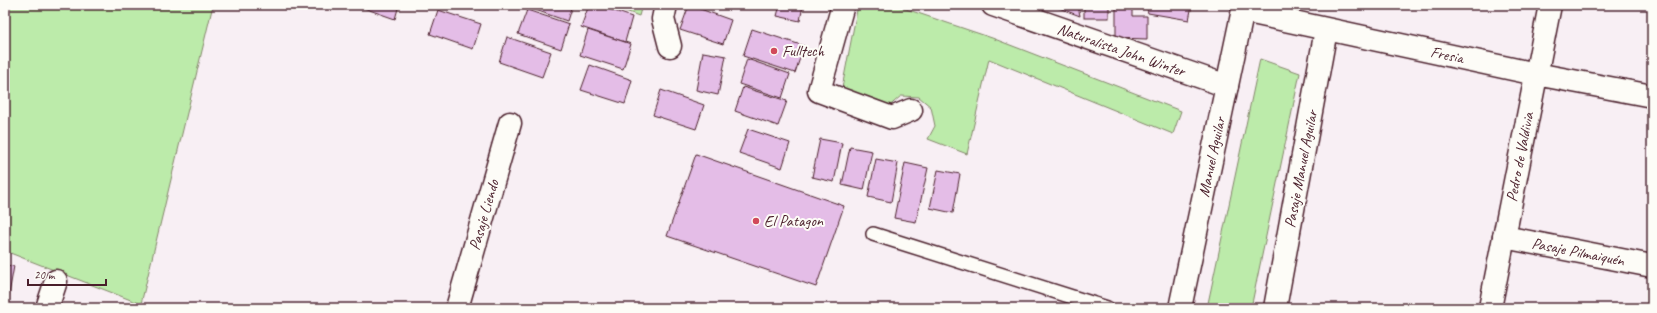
<svg xmlns="http://www.w3.org/2000/svg" width="1657" height="313" font-family="Caveat,sans-serif">
<style>
.green{fill:#bcebaa;stroke:#83856a}
.building{fill:#e4bde7;stroke:#4a1f2b}
.lines{fill:none;stroke-linecap:round;stroke-linejoin:round}
.lane-casing{stroke:#4a1f2b;stroke-width:16}
.street-casing{stroke:#4a1f2b;stroke-width:25}
.secondary-casing{stroke:#4a1f2b;stroke-width:25}
.lane{stroke:#fdfcf7;stroke-width:13}
.street{stroke:#fdfcf7;stroke-width:22}
.secondary{stroke:#fdfcf7;stroke-width:22}
.poi-dot{fill:#d1495b;stroke:#fdfcf7;stroke-width:1.5}
.labels{text-anchor:middle;dominant-baseline:central;stroke-width:4;stroke-linejoin:round;paint-order:stroke}
.street-label{font-size:16px;fill:#4a1f2b;stroke:#fdfcf7}
.poi-label{font-size:16px;fill:#4a1f2b;stroke:#fdfcf7;text-anchor:start}
</style>
<rect width="100%" height="100%" fill="#f8eff4"/>
<filter id="ink" filterUnits="userSpaceOnUse"><feTurbulence type="fractalNoise" baseFrequency=".025" numOctaves="2"/><feDisplacementMap in="SourceGraphic" scale="8" xChannelSelector="R" yChannelSelector="G"/><feConvolveMatrix kernelMatrix="1 2 1 2 8 2 1 2 1" color-interpolation-filters="sRGB"/></filter>
<g filter="url(#ink)">
<g class="green">
<path d="M 5,5 L 213,5 L 141,304 L 5,251 Z"/>
<path d="M 609,5 L 642,5 L 639,16 Z"/>
<path d="M 858,5 L 894,5 L 992,38 L 1181,111 L 1173,134 L 989,59 L 967,154 L 928,139 L 935,126 L 931,107 L 919,97 L 901,96 L 886,109 L 841,93 Z"/>
<path d="M 1260,59 L 1300,73 L 1251,308 L 1207,308 Z"/>
</g>
<g class="building">
<path d="M 355,5 L 399,5 L 395,19 Z"/>
<path d="M 525,5 L 572,5 L 567,21 L 524,6 Z"/>
<path d="M 589,5 L 597,5 L 632,17 L 625,42 L 581,27 Z"/>
<path d="M 689,5 L 731,20 L 723,44 L 680,30 Z"/>
<path d="M 780,5 L 803,5 L 800,21 L 777,16 Z"/>
<path d="M 1051,5 L 1078,5 L 1080,16 Z"/>
<rect x="1084" y="5" width="25" height="13"/>
<path d="M 1116,5 L 1133,5 L 1133,16 L 1147,16 L 1147,39 L 1116,38 Z"/>
<path d="M 1146,5 L 1192,5 L 1189,20 L 1148,13 Z"/>
<path d="M 438,10 L 481,24 L 473,49 L 430,34 Z"/>
<path d="M 527,10 L 569,24 L 561,49 L 518,34 Z"/>
<path d="M 752,29 L 804,46 L 795,73 L 743,56 Z"/>
<path d="M 588,30 L 631,44 L 623,69 L 580,55 Z"/>
<path d="M 507,37 L 551,52 L 542,77 L 499,62 Z"/>
<path d="M 703,52 L 726,56 L 718,95 L 696,90 Z"/>
<path d="M 747,59 L 790,74 L 782,98 L 739,84 Z"/>
<path d="M 590,65 L 632,80 L 625,104 L 581,90 Z"/>
<path d="M 743,87 L 787,101 L 778,126 L 735,111 Z"/>
<path d="M 661,90 L 704,105 L 696,129 L 653,115 Z"/>
<path d="M 748,129 L 790,143 L 782,168 L 739,153 Z"/>
<path d="M 820,139 L 842,143 L 834,182 L 812,177 Z"/>
<path d="M 850,147 L 872,151 L 864,190 L 842,185 Z"/>
<path d="M 696,154 L 844,206 L 816,287 L 667,236 Z"/>
<path d="M 876,159 L 898,163 L 891,202 L 868,197 Z"/>
<path d="M 905,163 L 928,168 L 916,222 L 894,218 Z"/>
<path d="M 938,170 L 960,174 L 953,213 L 930,208 Z"/>
<path d="M 5,265 L 14,266 L 7,305 L 5,305 Z"/>
</g>
<g class="lines">
<defs>
<path id="lane" d="M 873,234 L 1107,308"/>
<g id="street">
<path d="M 666,5 L 663,19 L 670,46"/>
<path d="M 843,5 L 819,91 L 892,118 L 911,110"/>
<path d="M 993,5 L 1227,86"/>
<path d="M 1243,11 L 1536,74 L 1652,96"/>
<path d="M 1504,237 L 1652,266"/>
<path d="M 47,308 L 56,281"/>
<path d="M 457,308 L 510,123"/>
<path d="M 1275,308 L 1326,30"/>
<path d="M 1490,308 L 1550,5"/>
</g>
<path id="secondary" d="M 1180,308 L 1244,5"/>
</defs>
<use href="#lane" class="lane-casing"/>
<use href="#street" class="street-casing"/>
<use href="#secondary" class="secondary-casing"/>
<use href="#lane" class="lane"/>
<use href="#street" class="street"/>
<use href="#secondary" class="secondary"/>
</g>
</g>
<g class="poi-dot">
<circle cx="774" cy="51" r="4"/>
<circle cx="756" cy="221" r="4"/>
</g>
<g class="labels">
<g class="street-label">
<text transform="translate(1121 50) rotate(19)">Naturalista John Winter</text>
<text transform="translate(1447 55) rotate(12)">Fresia</text>
<text transform="translate(1212 157) rotate(-78)">Manuel Aguilar</text>
<text transform="translate(1520 157) rotate(-79)">Pedro de Valdivia</text>
<text transform="translate(1301 169) rotate(-79)">Pasaje Manuel Aguilar</text>
<text transform="translate(484 215) rotate(-74)">Pasaje Liendo</text>
<text transform="translate(1578 252) rotate(11)">Pasaje Pilmaiquén</text>
</g>
<g class="poi-label">
<text x="782" y="51">Fulltech</text>
<text x="764" y="221">El Patagon</text>
</g>
</g>
<rect width="1657" height="313" fill="none" stroke="#fdfcf7" stroke-width="20"/>
<rect x="10" y="10" width="1637" height="293" fill="none" stroke="#4a1f2b" stroke-width="1.5" filter="url(#ink)"/>
<path d="M28 279v6h78v-6" fill="none" stroke="#4a1f2b" stroke-width="2"/>
<text x="34" y="279" font-size="12" fill="#4a1f2b" stroke="#fdfcf7" stroke-width="3" paint-order="stroke">20 m</text>
</svg>
